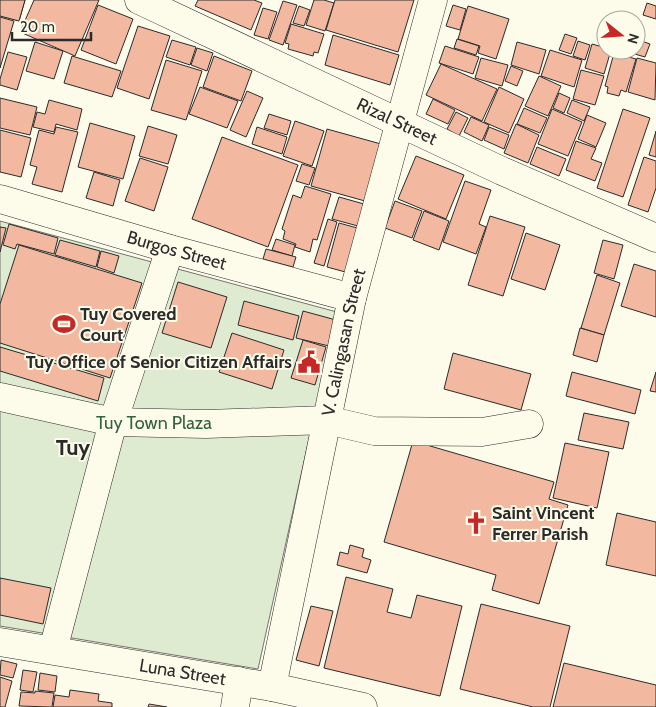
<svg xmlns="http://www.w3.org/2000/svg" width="656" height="707" font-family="Cabin,sans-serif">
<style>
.green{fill:#deebd1;stroke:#74746e}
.building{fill:#f2b8a0;stroke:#2b2b2b}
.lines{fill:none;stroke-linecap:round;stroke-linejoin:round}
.minor-casing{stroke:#2b2b2b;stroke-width:29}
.major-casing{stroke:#2b2b2b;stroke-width:29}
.minor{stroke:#fdfbea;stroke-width:28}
.major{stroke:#fdfbea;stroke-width:28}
.labels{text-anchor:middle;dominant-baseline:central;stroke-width:4;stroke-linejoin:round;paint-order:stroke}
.street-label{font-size:18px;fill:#2b2b2b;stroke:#fdfbea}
.poi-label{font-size:18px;font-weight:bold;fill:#2b2b2b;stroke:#fdfbea;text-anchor:start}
.park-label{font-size:18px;fill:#34623c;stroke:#fdfbea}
.district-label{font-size:22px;font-weight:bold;fill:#2b2b2b;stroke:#fdfbea}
</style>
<rect width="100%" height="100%" fill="#fdfbea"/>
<path class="green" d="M 0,221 L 337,312 L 258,669 L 0,626 Z"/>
<g class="building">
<path d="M 0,0 L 25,0 L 19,21 L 0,15 Z"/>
<path d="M 0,0 L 25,0 L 19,21 L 0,16 Z"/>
<path d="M 34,0 L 99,0 L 75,56 L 20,32 Z"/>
<path d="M 198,0 L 254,0 L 262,3 L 251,30 L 195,6 Z"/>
<path d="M 314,0 L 324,0 L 334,3 L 325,31 L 306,25 Z"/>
<path d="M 335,0 L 414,0 L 398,52 L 326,30 Z"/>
<path d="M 283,1 L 297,5 L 283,45 L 269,40 Z"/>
<path d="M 647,3 L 656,6 L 656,19 L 643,15 Z"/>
<path d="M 98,5 L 133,19 L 116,64 L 81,50 Z"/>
<path d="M 453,5 L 466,9 L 460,30 L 446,26 Z"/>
<path d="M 299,6 L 310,10 L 304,26 L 293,23 Z"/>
<path d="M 468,6 L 509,19 L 496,59 L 478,53 L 480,46 L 458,39 Z"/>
<path d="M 263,8 L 277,12 L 268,39 L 254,35 Z"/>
<path d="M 0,17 L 14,21 L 0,68 Z"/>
<path d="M 291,24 L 324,34 L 318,53 L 314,52 L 313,56 L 288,49 L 289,44 L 285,43 Z"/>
<path d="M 138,26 L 170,36 L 149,99 L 117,88 Z"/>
<path d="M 565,34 L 577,38 L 571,54 L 559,50 Z"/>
<path d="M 333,35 L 399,55 L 390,85 L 325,65 Z"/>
<path d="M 457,39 L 479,46 L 476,55 L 454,48 Z"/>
<path d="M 636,39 L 650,44 L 645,57 L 621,50 L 636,50 Z"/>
<path d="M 172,40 L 196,47 L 190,65 L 166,57 Z"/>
<path d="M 578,41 L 590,45 L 585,60 L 573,56 Z"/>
<path d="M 35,42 L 63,51 L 54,79 L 26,71 Z"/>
<path d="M 517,42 L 546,50 L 539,74 L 511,65 Z"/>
<path d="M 592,44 L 606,48 L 606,50 L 611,50 L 604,74 L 585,68 Z"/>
<path d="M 445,46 L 479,57 L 473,74 L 439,63 Z"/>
<path d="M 197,48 L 213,53 L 207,71 L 191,65 Z"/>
<path d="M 550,50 L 582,60 L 574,87 L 541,76 Z"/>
<path d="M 8,52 L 27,57 L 17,90 L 0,85 L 0,79 Z"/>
<path d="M 614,53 L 636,59 L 626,92 L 621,90 L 619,96 L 607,93 L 608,87 L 605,86 Z"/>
<path d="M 72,56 L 121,71 L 112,97 L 64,83 Z"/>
<path d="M 214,56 L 252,71 L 241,101 L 203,87 Z"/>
<path d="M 481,58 L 508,65 L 502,86 L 475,78 Z"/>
<path d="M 637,58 L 656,63 L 655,100 L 628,92 Z"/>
<path d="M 166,60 L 202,71 L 186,120 L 151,110 Z"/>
<path d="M 441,64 L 497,89 L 482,121 L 426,95 Z"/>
<path d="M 511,66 L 523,71 L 517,86 L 505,81 Z"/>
<path d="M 581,70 L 604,76 L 595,105 L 573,99 Z"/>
<path d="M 539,76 L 561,86 L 548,116 L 525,106 Z"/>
<path d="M 200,87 L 238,101 L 227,128 L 189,114 Z"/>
<path d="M 499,87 L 524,99 L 509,133 L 484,122 Z"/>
<path d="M 247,91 L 263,98 L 246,137 L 230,130 Z"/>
<path d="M 559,93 L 570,98 L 564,113 L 553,108 Z"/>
<path d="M 0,98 L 37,107 L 30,135 L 0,128 Z"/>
<path d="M 433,99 L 455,110 L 448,124 L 426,114 Z"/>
<path d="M 49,100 L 82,109 L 77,130 L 56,124 L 54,132 L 33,127 L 37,112 L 45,114 Z"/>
<path d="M 572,100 L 590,107 L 584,121 L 567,113 Z"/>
<path d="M 524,108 L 547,118 L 540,133 L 517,124 Z"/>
<path d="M 552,109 L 582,122 L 568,156 L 538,144 Z"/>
<path d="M 623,109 L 650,118 L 623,197 L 597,188 Z"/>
<path d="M 456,112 L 468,118 L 459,136 L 447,129 Z"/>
<path d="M 269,114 L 291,121 L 287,135 L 264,128 Z"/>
<path d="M 587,115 L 606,123 L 596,147 L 578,139 Z"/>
<path d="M 471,117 L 489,125 L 482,141 L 464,132 Z"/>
<path d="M 295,121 L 324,131 L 312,166 L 283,156 Z"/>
<path d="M 90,123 L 135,136 L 123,179 L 78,167 Z"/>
<path d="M 516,124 L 539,135 L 528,163 L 504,153 Z"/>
<path d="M 148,126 L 177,135 L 168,164 L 139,156 Z"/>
<path d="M 56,127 L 78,132 L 62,192 L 32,184 L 37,167 L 30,165 L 39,130 L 54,134 Z"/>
<path d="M 257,127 L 287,137 L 282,154 L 252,144 Z"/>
<path d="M 489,127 L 509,135 L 504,149 L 484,140 Z"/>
<path d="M 327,129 L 381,144 L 365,201 L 311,186 Z"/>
<path d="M 0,130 L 31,138 L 21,177 L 0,172 Z"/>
<path d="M 656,131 L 656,157 L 649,155 Z"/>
<path d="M 222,137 L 298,165 L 268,247 L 192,219 Z"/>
<path d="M 576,141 L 596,148 L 591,159 L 602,163 L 595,181 L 566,170 Z"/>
<path d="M 537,147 L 566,159 L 559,176 L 530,164 Z"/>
<path d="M 416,156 L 464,175 L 446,219 L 398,199 Z"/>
<path d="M 644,157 L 656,161 L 656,188 L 648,212 L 628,205 Z"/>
<path d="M 140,158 L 168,167 L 154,211 L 125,201 Z"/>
<path d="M 302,164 L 315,168 L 309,185 L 296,181 Z"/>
<path d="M 94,172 L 120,180 L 113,206 L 86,198 Z"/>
<path d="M 465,181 L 491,190 L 479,224 L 486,227 L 476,254 L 443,242 Z"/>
<path d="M 305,186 L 331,194 L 317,240 L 313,239 L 310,252 L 295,247 L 296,244 L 283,239 L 285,231 L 282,229 L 293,195 L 301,198 Z"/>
<path d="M 339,197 L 364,204 L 358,226 L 332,219 Z"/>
<path d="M 395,201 L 422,211 L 412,238 L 385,228 Z"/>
<path d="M 424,211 L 449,221 L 439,250 L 413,240 Z"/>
<path d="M 490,216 L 525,227 L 503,296 L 468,285 Z"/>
<path d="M 328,219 L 337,222 L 324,266 L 314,263 Z"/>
<path d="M 339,223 L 361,229 L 349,273 L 327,267 Z"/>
<path d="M 9,224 L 58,238 L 54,254 L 17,244 L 15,249 L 3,245 Z"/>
<path d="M 0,227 L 6,228 L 0,252 Z"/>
<path d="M 526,233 L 560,245 L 545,290 L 511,279 Z"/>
<path d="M 276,239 L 295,245 L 292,256 L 272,250 Z"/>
<path d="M 60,240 L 100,251 L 96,267 L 55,255 Z"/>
<path d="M 603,240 L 623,245 L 614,279 L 594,273 Z"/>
<path d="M 19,245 L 142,283 L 110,378 L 0,343 L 0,304 Z"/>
<path d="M 266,249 L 296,257 L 293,267 L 263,259 Z"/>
<path d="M 101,251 L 119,256 L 114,273 L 97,267 Z"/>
<path d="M 634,264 L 656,271 L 656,317 L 621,306 Z"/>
<path d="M 597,275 L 620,283 L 604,335 L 581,328 Z"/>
<path d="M 178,282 L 227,297 L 211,348 L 162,333 Z"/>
<path d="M 244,301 L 299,316 L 293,340 L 238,325 Z"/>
<path d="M 303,311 L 336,320 L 329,346 L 296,338 Z"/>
<path d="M 580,328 L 604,335 L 597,362 L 573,355 Z"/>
<path d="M 232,333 L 284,350 L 272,389 L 219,372 Z"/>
<path d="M 303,340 L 326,347 L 315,385 L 291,378 Z"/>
<path d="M 0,347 L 104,378 L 98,401 L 0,371 Z"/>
<path d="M 453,353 L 531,374 L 521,410 L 444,389 Z"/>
<path d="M 572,372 L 641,390 L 635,414 L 566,396 Z"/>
<path d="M 656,372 L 656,392 L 650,391 Z"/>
<path d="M 584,413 L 629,422 L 623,449 L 578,440 Z"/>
<path d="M 413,441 L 554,482 L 549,499 L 568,505 L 539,604 L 492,590 L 496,575 L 384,542 Z"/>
<path d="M 565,443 L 609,452 L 597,508 L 553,498 Z"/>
<path d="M 617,513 L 656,522 L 656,576 L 606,565 Z"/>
<path d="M 350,545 L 364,549 L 362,557 L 371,560 L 367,573 L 337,565 L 340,552 L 348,554 Z"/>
<path d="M 346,577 L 393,589 L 387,612 L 411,618 L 417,595 L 462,606 L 440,696 L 324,668 Z"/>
<path d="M 0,578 L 51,588 L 43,624 L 0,615 Z"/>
<path d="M 481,604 L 570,626 L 550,707 L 533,707 L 460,689 Z"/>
<path d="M 311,606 L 333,611 L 319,666 L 296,660 Z"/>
<path d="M 1,660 L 17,664 L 13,678 L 0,675 Z"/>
<path d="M 564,663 L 656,685 L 656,707 L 553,707 Z"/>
<path d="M 23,670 L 37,672 L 33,692 L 20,690 Z"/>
<path d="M 40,673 L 57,676 L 55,692 L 38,690 Z"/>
<path d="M 0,677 L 12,681 L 5,707 L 0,707 Z"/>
<path d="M 70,690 L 99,694 L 98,701 L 112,703 L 112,707 L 53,707 L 55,695 L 69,697 Z"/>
<path d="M 35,691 L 54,693 L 52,707 L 19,706 L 21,692 L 35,693 Z"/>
<path d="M 149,704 L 167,707 L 148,707 Z"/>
</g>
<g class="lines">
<defs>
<g id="minor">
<path id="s1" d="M 0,199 L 170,249 L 352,298"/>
<path d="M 0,397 L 113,422 L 206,424 L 327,420 L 374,431 L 482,432 L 529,424"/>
<path id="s2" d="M 0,642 L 272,687 L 363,707"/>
<path d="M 53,650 L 113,422 L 170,249"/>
<path id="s3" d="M 272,687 L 352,298 L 433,0"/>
<path d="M 235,707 L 239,681"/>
</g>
<g id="major">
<path id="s4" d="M 139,0 L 502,171 L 656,238"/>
</g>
</defs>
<use href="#minor" class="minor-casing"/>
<use href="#major" class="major-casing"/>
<use href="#minor" class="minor"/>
<use href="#major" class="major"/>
</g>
<defs>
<symbol id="stadium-bare" viewBox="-9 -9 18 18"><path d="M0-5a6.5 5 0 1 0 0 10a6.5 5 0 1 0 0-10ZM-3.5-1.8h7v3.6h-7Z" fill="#c62828" stroke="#fdfbea" stroke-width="2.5" paint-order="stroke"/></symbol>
<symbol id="civic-bare" viewBox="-9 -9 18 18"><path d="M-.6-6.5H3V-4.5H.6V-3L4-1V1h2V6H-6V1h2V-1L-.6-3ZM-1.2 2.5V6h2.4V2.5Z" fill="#c62828" stroke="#fdfbea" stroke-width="2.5" paint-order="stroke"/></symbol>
<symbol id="church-bare" viewBox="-9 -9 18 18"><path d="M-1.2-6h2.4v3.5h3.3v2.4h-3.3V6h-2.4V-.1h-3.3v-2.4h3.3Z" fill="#c62828" stroke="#fdfbea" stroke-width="2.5" paint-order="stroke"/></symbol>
</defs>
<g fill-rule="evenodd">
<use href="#stadium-bare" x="48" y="308" width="32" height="32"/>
<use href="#civic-bare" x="293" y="346" width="32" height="32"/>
<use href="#church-bare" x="460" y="507" width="32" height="32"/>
</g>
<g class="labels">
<g class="street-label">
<text stroke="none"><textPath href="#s4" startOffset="285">Rizal Street</textPath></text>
<text stroke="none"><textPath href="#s1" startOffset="184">Burgos Street</textPath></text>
<text stroke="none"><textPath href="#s3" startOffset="352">V. Calingasan Street</textPath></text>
<text stroke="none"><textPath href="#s2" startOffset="185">Luna Street</textPath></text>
</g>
<g class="poi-label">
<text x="80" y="314">Tuy Covered<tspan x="80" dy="21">Court</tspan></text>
<text x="292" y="362" text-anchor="end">Tuy Office of Senior Citizen Affairs</text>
<text x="492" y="513">Saint Vincent<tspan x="492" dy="21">Ferrer Parish</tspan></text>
</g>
<g class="park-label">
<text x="154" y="423">Tuy Town Plaza</text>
</g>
<g class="district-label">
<text x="73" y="447">Tuy</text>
</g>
</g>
<g transform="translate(621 35) rotate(107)"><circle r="24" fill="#fdfbea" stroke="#a9a89e"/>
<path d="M0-4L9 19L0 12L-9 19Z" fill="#c62828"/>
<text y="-8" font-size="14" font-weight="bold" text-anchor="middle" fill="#2b2b2b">N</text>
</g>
<path d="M12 32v8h79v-8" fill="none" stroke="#2b2b2b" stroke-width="2.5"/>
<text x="20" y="32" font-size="15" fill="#2b2b2b" stroke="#fdfbea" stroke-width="4" paint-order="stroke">20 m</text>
</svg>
